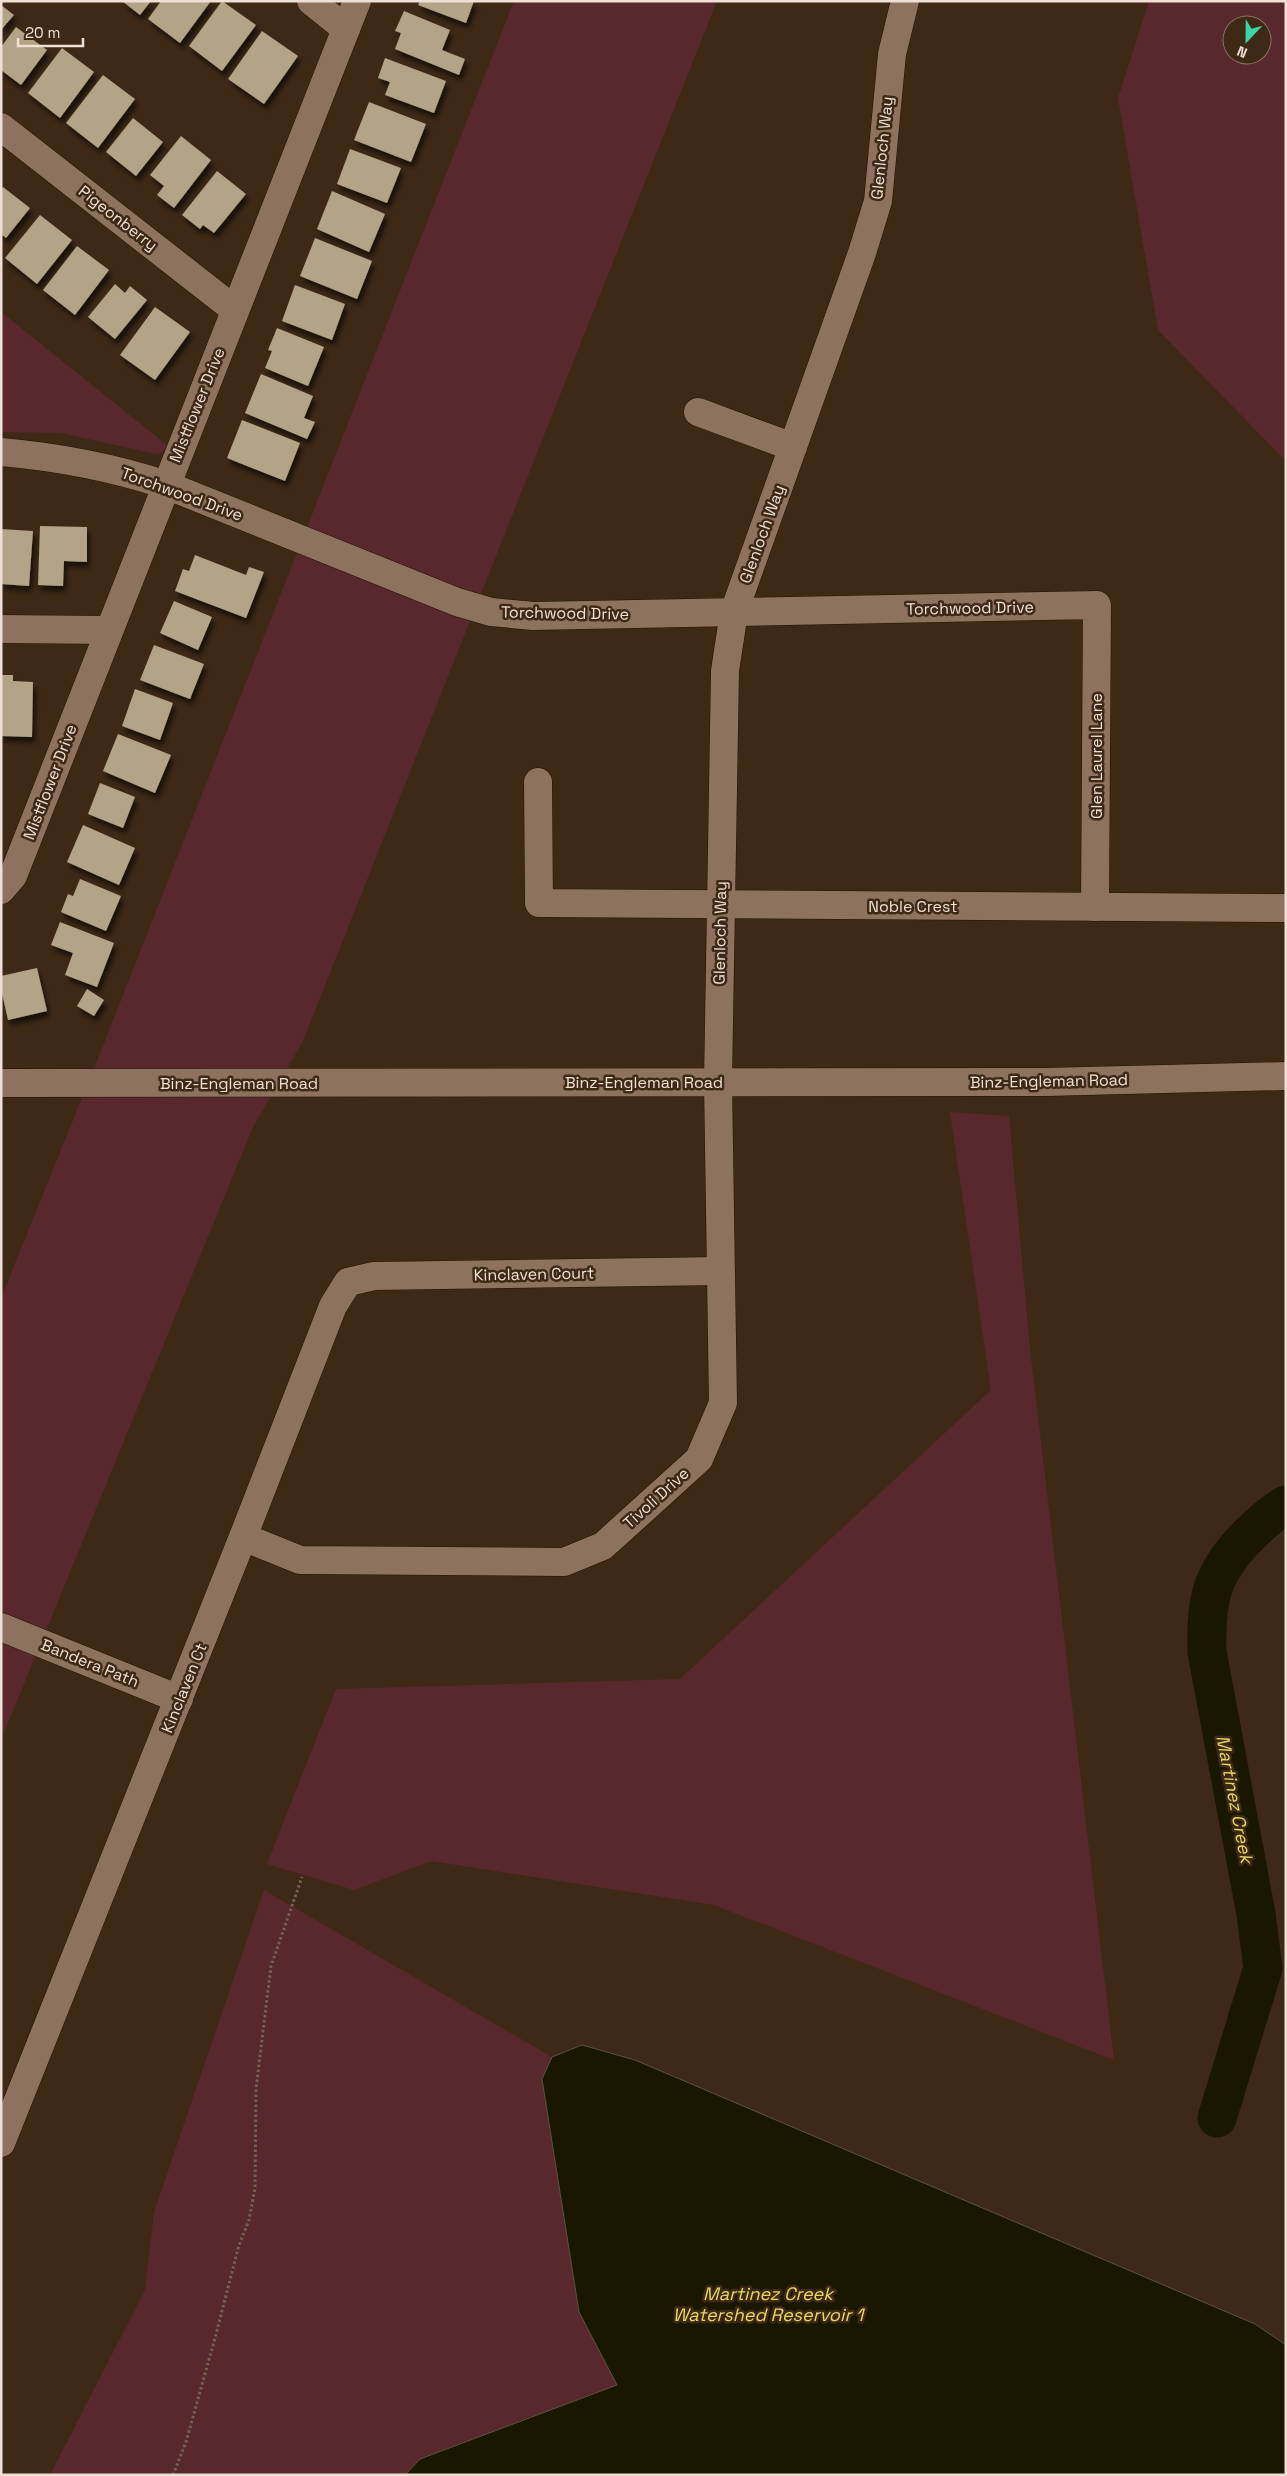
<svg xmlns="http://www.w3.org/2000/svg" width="1287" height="2476" font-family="'Space Grotesk',sans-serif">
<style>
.green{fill:#59282c;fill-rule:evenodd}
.water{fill:#1a1700;stroke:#5a5340}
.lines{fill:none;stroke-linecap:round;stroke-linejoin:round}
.river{stroke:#1a1700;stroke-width:39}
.building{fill:#b3a387;filter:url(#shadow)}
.minor-casing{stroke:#241102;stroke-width:29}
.path{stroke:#746151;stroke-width:3;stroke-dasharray:2.5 2.5;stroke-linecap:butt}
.minor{stroke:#8d735f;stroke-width:28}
.labels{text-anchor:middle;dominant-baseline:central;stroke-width:5;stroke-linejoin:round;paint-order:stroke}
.street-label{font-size:16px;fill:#efe0d5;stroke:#3e2917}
.water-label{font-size:18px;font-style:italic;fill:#e7d960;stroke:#3e2917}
</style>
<defs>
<filter id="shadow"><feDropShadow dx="3" dy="5.5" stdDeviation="2.5" flood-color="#0009"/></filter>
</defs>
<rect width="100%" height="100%" fill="#3e2917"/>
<g class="green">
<path d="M 514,1 L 717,1 L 302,1043 L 253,1127 L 1,1740 L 1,1298 L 103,1046 Z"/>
<path d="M 1149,1 L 1286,1 L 1286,461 L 1158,330 L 1118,98 ZM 1232,25 L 1262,25 L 1262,55 L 1232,55 Z"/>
<path d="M 1,312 L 168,446 L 161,453 L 156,454 L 61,433 L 1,432 Z"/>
<path d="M 950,1112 L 1009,1116 L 1030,1349 L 1114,2060 L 714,1905 L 431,1861 L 354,1890 L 267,1864 L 336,1689 L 680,1679 L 991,1390 Z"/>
<path d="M 264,1890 L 552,2057 L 579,2312 L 617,2385 L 420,2459 L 405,2475 L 50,2475 L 145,2290 L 154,2212 Z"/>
</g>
<path class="water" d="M 582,2045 L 635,2060 L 1255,2324 L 1286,2345 L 1286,2475 L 405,2475 L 420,2459 L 617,2385 L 579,2312 L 542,2079 L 552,2057 Z"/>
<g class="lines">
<path class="river" d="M 1217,2118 L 1263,1968 L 1256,1914 L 1207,1652 C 1205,1599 1212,1571 1250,1534 C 1262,1522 1272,1513 1286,1505"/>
</g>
<g class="building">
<path d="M 122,1 L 151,1 L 140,15 Z"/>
<path d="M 161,1 L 211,1 L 180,43 L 148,19 Z"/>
<path d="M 222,1 L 256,25 L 222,71 L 189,46 Z"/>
<path d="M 420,1 L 474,1 L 466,23 L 418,5 Z"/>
<path d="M 1,5 L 14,15 L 1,30 Z"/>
<path d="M 404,11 L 450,30 L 442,50 L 465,59 L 459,75 L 395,49 L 401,33 L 395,31 Z"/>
<path d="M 16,27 L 47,50 L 21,85 L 1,70 L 1,47 Z"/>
<path d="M 262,31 L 298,56 L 264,104 L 228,79 Z"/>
<path d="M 62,48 L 94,72 L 60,118 L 28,93 Z"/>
<path d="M 385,58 L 446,81 L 434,113 L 385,95 L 390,82 L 378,78 Z"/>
<path d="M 103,75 L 135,99 L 98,148 L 66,123 Z"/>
<path d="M 369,102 L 426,124 L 411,162 L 354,140 Z"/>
<path d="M 133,118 L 163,142 L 136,176 L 106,152 Z"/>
<path d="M 181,136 L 211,160 L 174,208 L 157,195 L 164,186 L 150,175 Z"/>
<path d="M 350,149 L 401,168 L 387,203 L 337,184 Z"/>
<path d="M 217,171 L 246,194 L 214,233 L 203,225 L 200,229 L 182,215 Z"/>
<path d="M 3,187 L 30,208 L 6,238 L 1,234 L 1,190 Z"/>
<path d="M 332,191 L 385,214 L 369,252 L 317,229 Z"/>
<path d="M 40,215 L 72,240 L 37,284 L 5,258 Z"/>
<path d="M 315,238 L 372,261 L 357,299 L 300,276 Z"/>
<path d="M 77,246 L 109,270 L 75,315 L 43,290 Z"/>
<path d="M 115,284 L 125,293 L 130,286 L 147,300 L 115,339 L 88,317 Z"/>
<path d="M 295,285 L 345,304 L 332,340 L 282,321 Z"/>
<path d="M 155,307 L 190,332 L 155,380 L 120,355 Z"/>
<path d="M 277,328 L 324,347 L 308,386 L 265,368 L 272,351 L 268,350 Z"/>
<path d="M 261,374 L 313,396 L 304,418 L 315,422 L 307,439 L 245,413 Z"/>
<path d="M 242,420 L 300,443 L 285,481 L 227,458 Z"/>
<path d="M 40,526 L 87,527 L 87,562 L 64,561 L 63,586 L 38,585 Z"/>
<path d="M 1,529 L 33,531 L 29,586 L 1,584 Z"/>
<path d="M 195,555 L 246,575 L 249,567 L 264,572 L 246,618 L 175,591 L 183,569 L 189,571 Z"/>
<path d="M 174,601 L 212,617 L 198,650 L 160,633 Z"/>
<path d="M 154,645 L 204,664 L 190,699 L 140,680 Z"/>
<path d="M 1,675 L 13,675 L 13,681 L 33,682 L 32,737 L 1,736 Z"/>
<path d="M 135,689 L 173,703 L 160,740 L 122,726 Z"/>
<path d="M 118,734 L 171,755 L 155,793 L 103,771 Z"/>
<path d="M 100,783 L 135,797 L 123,828 L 88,814 Z"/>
<path d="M 83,825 L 135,848 L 119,885 L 67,862 Z"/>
<path d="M 80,879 L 121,896 L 106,931 L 61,912 L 68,894 L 73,896 Z"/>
<path d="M 60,922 L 114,943 L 97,987 L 65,975 L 73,953 L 51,945 Z"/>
<path d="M 37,968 L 47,1011 L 8,1020 L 1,989 L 1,976 Z"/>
<path d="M 87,989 L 104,1000 L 94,1016 L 77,1006 Z"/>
</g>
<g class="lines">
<defs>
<g id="minor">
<path d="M 311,1 L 346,29"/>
<path d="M 1,127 L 235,310"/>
<path d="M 698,412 L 793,447"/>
<path d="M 1,452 C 58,457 112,467 166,485 L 457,602 L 491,612 L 533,616 L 1097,605 L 1095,907"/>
<path d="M 1,629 L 109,630"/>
<path d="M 538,782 L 539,903 L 1286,908"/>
<path d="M 1,890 L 13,876 L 357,1"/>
<path d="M 1,1083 L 1046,1082 L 1286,1076"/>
<path d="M 243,1537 L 300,1560 L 564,1562 L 603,1546 L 699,1459 L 723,1403 L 718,1082 L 725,671 L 734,612 L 862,253 L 878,201 L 892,54 L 905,1"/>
<path d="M 1,1627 L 179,1699"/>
<path d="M 1,2143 L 243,1537 L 333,1306 L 348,1282 L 374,1276 L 721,1271"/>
</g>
</defs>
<use href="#minor" class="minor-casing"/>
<path class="path" d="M 173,2475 L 186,2442 L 215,2338 L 239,2245 L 249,2220 L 255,2188 L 256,2089 L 271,1966 L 302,1877"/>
<use href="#minor" class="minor"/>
</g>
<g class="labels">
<g class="street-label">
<text transform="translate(882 148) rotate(-84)">Glenloch Way</text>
<text transform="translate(118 218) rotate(38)">Pigeonberry</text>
<text transform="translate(197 405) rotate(-68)">Mistflower Drive</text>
<text transform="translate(182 494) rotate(20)">Torchwood Drive</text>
<text transform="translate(762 534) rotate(-70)">Glenloch Way</text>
<text transform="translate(970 608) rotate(-1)">Torchwood Drive</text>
<text transform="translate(565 613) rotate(1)">Torchwood Drive</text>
<text transform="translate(1096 756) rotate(-90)">Glen Laurel Lane</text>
<text transform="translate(50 782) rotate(-69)">Mistflower Drive</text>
<text x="913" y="906">Noble Crest</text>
<text transform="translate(720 933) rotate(-89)">Glenloch Way</text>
<text transform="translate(1049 1081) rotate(-1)">Binz-Engleman Road</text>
<text x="644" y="1082">Binz-Engleman Road</text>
<text x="239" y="1083">Binz-Engleman Road</text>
<text transform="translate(534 1274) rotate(-1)">Kinclaven Court</text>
<text transform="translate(656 1498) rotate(-42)">Tivoli Drive</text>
<text transform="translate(90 1663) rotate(22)">Bandera Path</text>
<text transform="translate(184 1688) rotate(-68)">Kinclaven Ct</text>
</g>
<g class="water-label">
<text transform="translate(1235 1799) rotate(79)">Martinez Creek</text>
<text x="768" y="2293">Martinez Creek<tspan x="768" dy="21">Watershed Reservoir 1</tspan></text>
</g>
</g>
<rect width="1287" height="2476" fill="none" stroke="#efe0d5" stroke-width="5"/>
<g transform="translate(1247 40) rotate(202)"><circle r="24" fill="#3e2917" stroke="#857263"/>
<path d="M0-4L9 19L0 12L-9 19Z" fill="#3bd4a4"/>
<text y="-8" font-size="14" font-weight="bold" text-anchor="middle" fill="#efe0d5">N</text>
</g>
<path d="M18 38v8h65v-8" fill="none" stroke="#efe0d5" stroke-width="2.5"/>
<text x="25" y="38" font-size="15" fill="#efe0d5" stroke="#3e2917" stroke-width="4" paint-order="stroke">20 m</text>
</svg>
